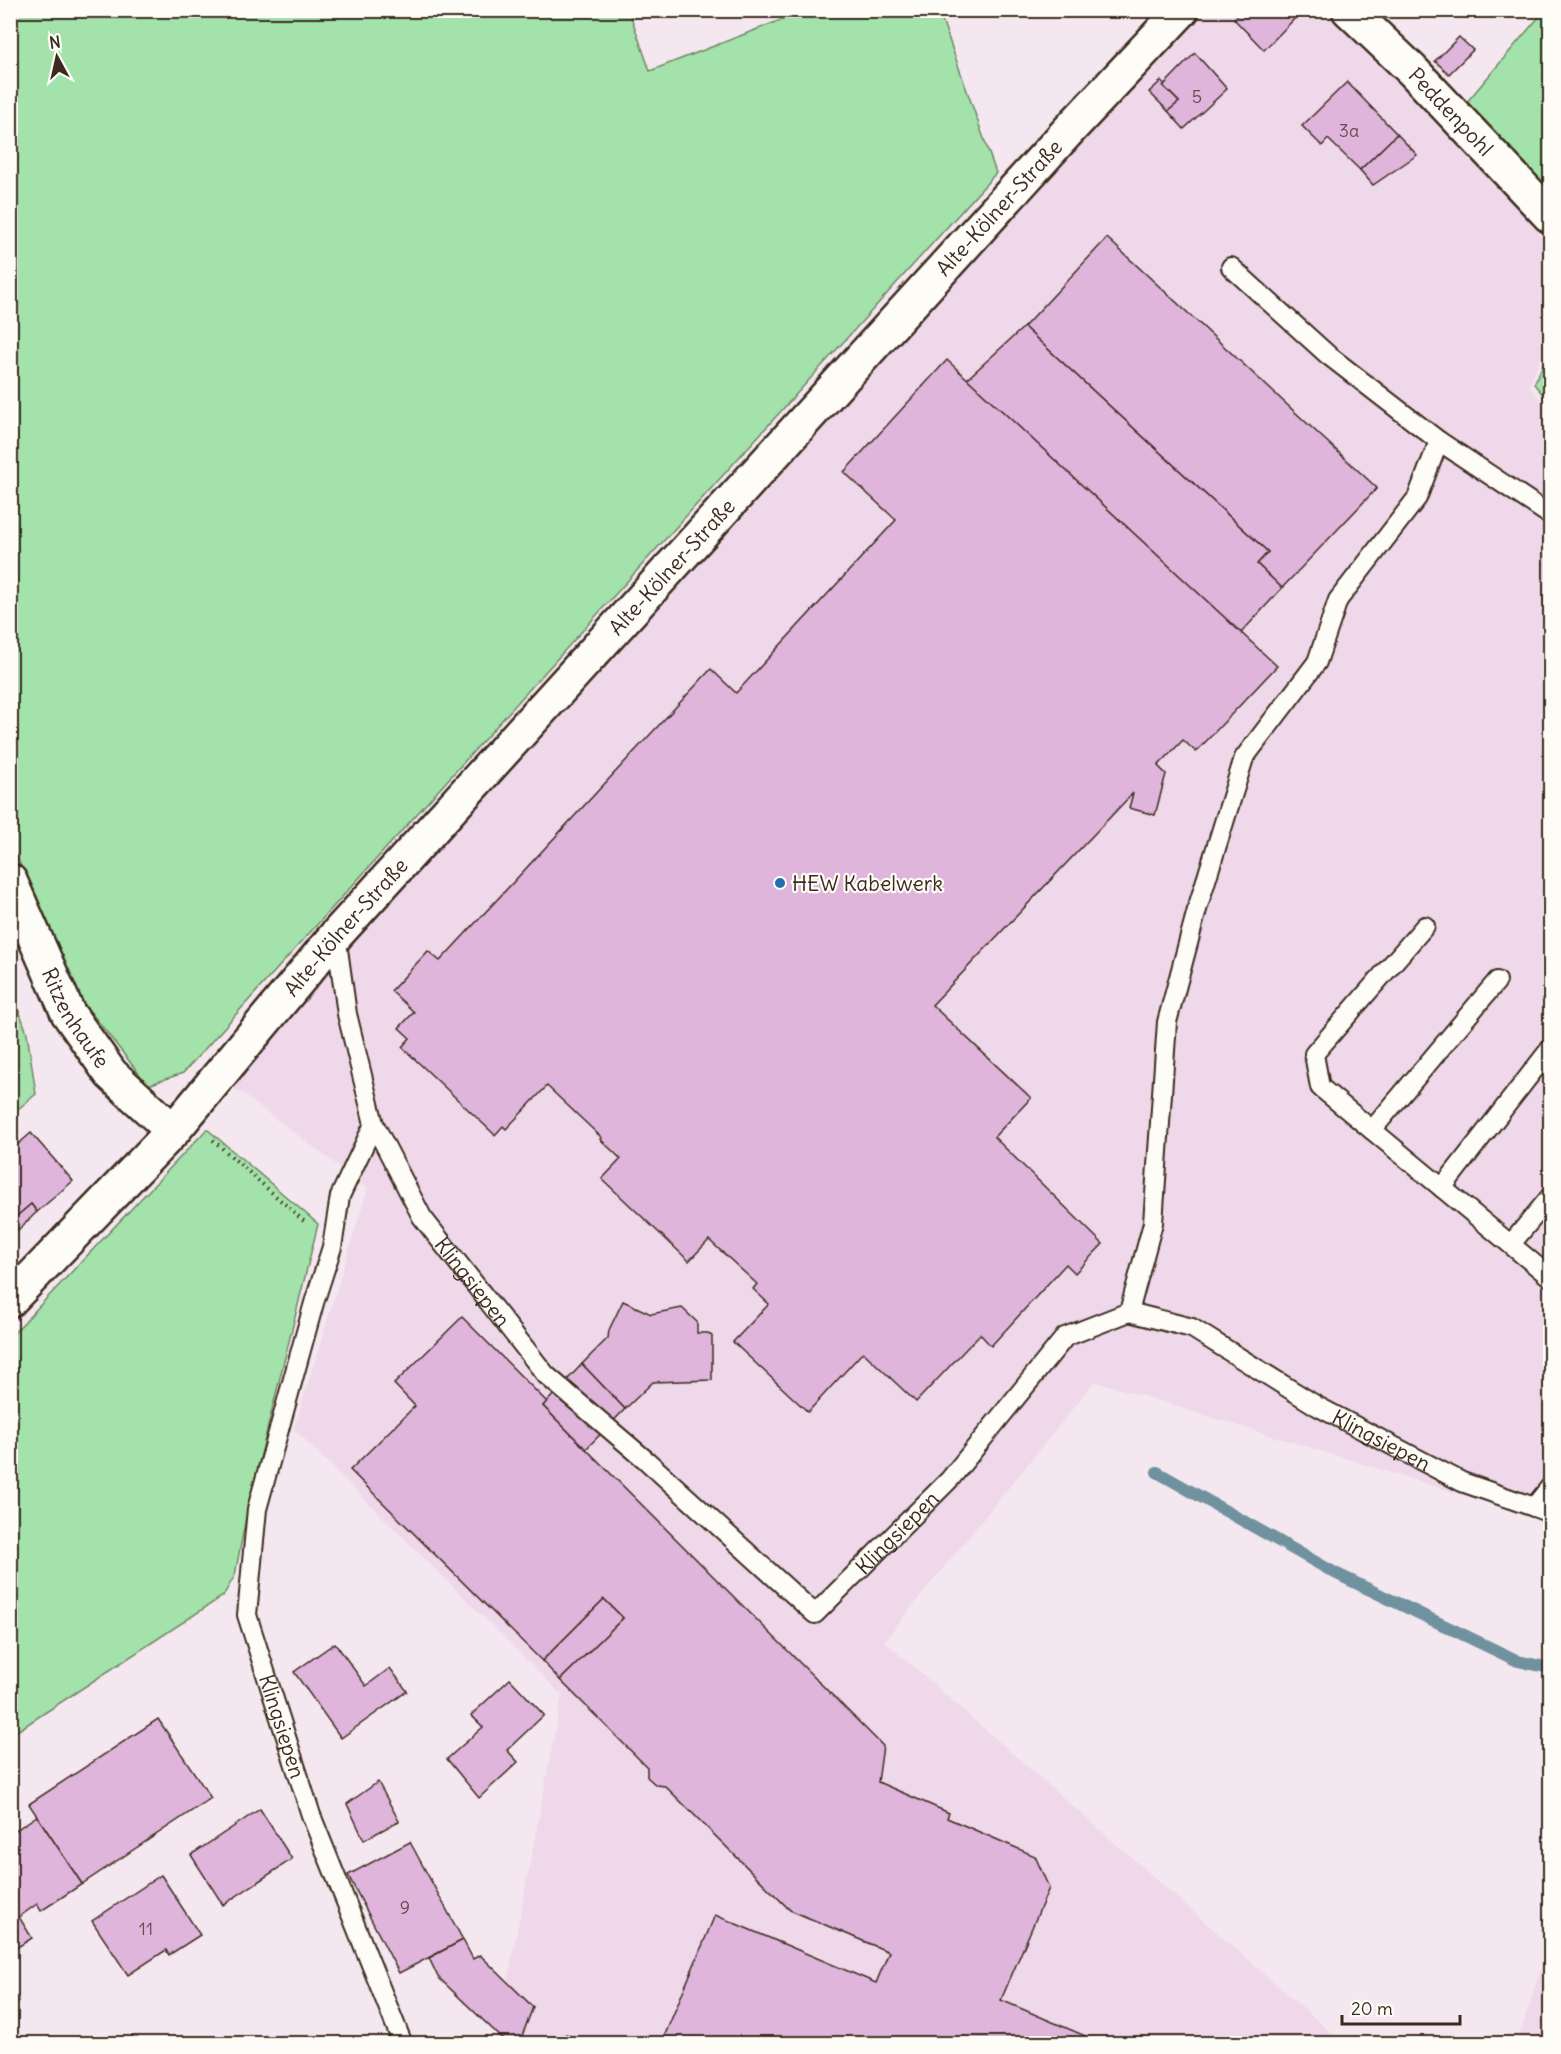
<svg xmlns="http://www.w3.org/2000/svg" width="1561" height="2054" font-family="Delius,sans-serif">
<style>
.built{fill:#eed8e9}
.green{fill:#a3e2aa;stroke:#6f8664;stroke-width:1.5}
.lines{fill:none;stroke-linecap:round;stroke-linejoin:round}
.stream{stroke:#6f919e;stroke-width:12}
.building{fill:#dfb5dc;stroke:#3b2a1e;stroke-width:1.5}
.service-casing{stroke:#3b2a1e;stroke-width:22}
.minor-casing{stroke:#3b2a1e;stroke-width:38}
.path{stroke:#3b2a1e;stroke-width:4;stroke-dasharray:1.5 4.5;stroke-linecap:butt}
.service{stroke:#fdfcf7;stroke-width:18}
.minor{stroke:#fdfcf7;stroke-width:33}
.poi-dot{fill:#1f6fb2;stroke:#fdfcf7;stroke-width:2}
.labels{text-anchor:middle;dominant-baseline:central;stroke-width:4.5;stroke-linejoin:round;paint-order:stroke}
.number-label{font-size:18px;fill:#644d4e}
.street-label{font-size:21px;fill:#3b2a1e;stroke:#fdfcf7}
.poi-label{font-size:21px;fill:#3b2a1e;stroke:#fdfcf7;text-anchor:start}
</style>
<rect width="100%" height="100%" fill="#f4e7ef"/>
<filter id="ink" filterUnits="userSpaceOnUse"><feTurbulence type="fractalNoise" baseFrequency=".0167" numOctaves="2"/><feDisplacementMap in="SourceGraphic" scale="12" xChannelSelector="R" yChannelSelector="G"/><feConvolveMatrix kernelMatrix="1 2 1 2 8 2 1 2 1" color-interpolation-filters="sRGB"/></filter>
<g filter="url(#ink)">
<g class="built">
<path d="M 1188,11 L 1338,11 L 1550,245 L 1550,336 L 1529,386 L 1550,411 L 1550,1522 L 1095,1381 L 884,1641 L 1343,2043 L 496,2043 L 562,1695 L 294,1429 L 368,1188 L 208,1068 Z"/>
<path d="M 1550,1941 L 1550,2043 L 1517,2043 Z"/>
</g>
<g class="green">
<path d="M 10,11 L 629,11 L 650,71 L 804,11 L 939,11 L 996,173 L 183,1073 L 148,1085 L 82,1001 L 11,844 Z"/>
<path d="M 1544,11 L 1550,11 L 1550,201 L 1460,110 Z"/>
<path d="M 1550,350 L 1550,403 L 1534,384 Z"/>
<path d="M 11,988 L 27,1033 L 36,1094 L 11,1115 Z"/>
<path d="M 207,1129 L 318,1224 L 248,1507 L 235,1575 L 223,1596 L 11,1735 L 11,1336 Z"/>
</g>
<g class="lines">
<path class="stream" d="M 1157,1472 L 1335,1573 L 1518,1661 L 1550,1668"/>
</g>
<g class="building">
<path d="M 1242,10 L 1303,10 L 1264,50 L 1234,19 Z"/>
<path d="M 1459,37 L 1473,50 L 1449,74 L 1435,61 Z"/>
<path d="M 1195,53 L 1227,89 L 1184,129 L 1168,111 L 1179,102 L 1163,86 Z"/>
<path d="M 1161,81 L 1165,84 L 1163,86 L 1179,102 L 1168,111 L 1149,92 Z"/>
<path d="M 1347,82 L 1397,134 L 1360,170 L 1328,139 L 1322,146 L 1302,126 Z"/>
<path d="M 1397,134 L 1417,155 L 1373,185 L 1360,170 Z"/>
<path d="M 1107,238 L 1377,488 L 1282,588 L 1257,564 L 1268,552 L 1024,327 Z"/>
<path d="M 1024,327 L 1268,552 L 1257,564 L 1282,588 L 1241,633 L 967,379 Z"/>
<path d="M 947,360 L 1277,666 L 1196,752 L 1183,740 L 1158,766 L 1166,774 L 1155,815 L 1129,808 L 1133,793 L 932,1005 L 1031,1098 L 994,1137 L 1103,1244 L 1075,1273 L 1066,1264 L 991,1346 L 980,1334 L 916,1402 L 863,1352 L 808,1412 L 733,1342 L 769,1304 L 753,1289 L 757,1284 L 709,1240 L 689,1261 L 602,1179 L 621,1159 L 600,1139 L 602,1138 L 547,1086 L 506,1129 L 503,1126 L 495,1135 L 402,1047 L 410,1038 L 399,1028 L 414,1012 L 391,991 L 428,951 L 440,961 L 711,669 L 736,693 L 896,520 L 844,472 Z"/>
<path d="M 31,1133 L 73,1181 L 37,1212 L 31,1204 L 11,1221 L 10,1151 Z"/>
<path d="M 31,1204 L 37,1212 L 18,1230 L 11,1221 Z"/>
<path d="M 623,1301 L 651,1314 L 682,1308 L 697,1322 L 697,1333 L 708,1333 L 712,1336 L 712,1380 L 653,1382 L 625,1409 L 582,1364 L 608,1338 L 609,1330 Z"/>
<path d="M 462,1317 L 547,1402 L 543,1406 L 883,1746 L 878,1782 L 949,1813 L 947,1818 L 1035,1856 L 1049,1888 L 1001,2000 L 1104,2044 L 661,2044 L 715,1915 L 876,1983 L 889,1952 L 790,1910 L 665,1786 L 656,1785 L 647,1777 L 647,1767 L 560,1680 L 623,1618 L 604,1599 L 542,1661 L 350,1470 L 415,1406 L 394,1384 Z"/>
<path d="M 582,1364 L 625,1409 L 586,1449 L 543,1406 Z"/>
<path d="M 604,1599 L 623,1618 L 560,1680 L 542,1661 Z"/>
<path d="M 335,1643 L 366,1686 L 390,1668 L 407,1691 L 341,1738 L 294,1672 Z"/>
<path d="M 510,1679 L 544,1715 L 507,1750 L 518,1762 L 479,1798 L 447,1759 L 483,1727 L 471,1715 Z"/>
<path d="M 158,1719 L 211,1798 L 82,1884 L 29,1804 Z"/>
<path d="M 378,1782 L 399,1821 L 364,1840 L 347,1804 Z"/>
<path d="M 260,1809 L 292,1859 L 223,1905 L 191,1855 Z"/>
<path d="M 37,1816 L 82,1884 L 41,1911 L 37,1904 L 19,1917 L 32,1938 L 10,1952 L 10,1834 Z"/>
<path d="M 410,1842 L 463,1940 L 399,1973 L 348,1875 Z"/>
<path d="M 161,1875 L 200,1935 L 169,1955 L 166,1950 L 128,1975 L 92,1921 Z"/>
<path d="M 463,1940 L 473,1959 L 480,1955 L 533,2007 L 519,2044 L 508,2044 L 438,1977 L 429,1958 Z"/>
<path d="M 566,2034 L 588,2044 L 562,2044 Z"/>
</g>
<g class="lines">
<defs>
<g id="service">
<path d="M 1439,441 L 1550,515"/>
<path d="M 1425,926 L 1314,1054 L 1320,1087 L 1550,1277"/>
<path id="s1" d="M 336,935 L 347,1014 L 374,1124 L 422,1217 L 546,1375 L 647,1461 L 815,1614 L 950,1479 L 1065,1337 L 1129,1312 L 1192,1328 L 1317,1406 L 1462,1482 L 1534,1507"/>
<path id="s2" d="M 374,1124 L 340,1196 L 332,1247 L 314,1303 L 257,1509 L 247,1615 L 311,1815 L 403,2044"/>
<path d="M 1372,1130 L 1497,981"/>
<path d="M 1442,1188 L 1550,1049"/>
<path d="M 1511,1244 L 1550,1197"/>
<path d="M 1129,1312 L 1153,1223 L 1167,1022 L 1198,906 L 1244,758 L 1317,662 L 1338,600 L 1417,498 L 1439,441 L 1328,355 L 1231,267"/>
<path d="M 1550,1487 L 1534,1507 L 1550,1513"/>
</g>
<g id="minor">
<path id="s3" d="M 1349,10 L 1412,70 L 1550,216"/>
<path id="s4" d="M 10,881 L 68,1013 L 111,1074 L 173,1131"/>
<path id="s5" d="M 10,1300 L 173,1131 L 336,935 L 1069,130 L 1182,10"/>
</g>
</defs>
<use href="#service" class="service-casing"/>
<use href="#minor" class="minor-casing"/>
<path class="path" d="M 213,1140 L 306,1223"/>
<use href="#service" class="service"/>
<use href="#minor" class="minor"/>
</g>
</g>
<circle class="poi-dot" cx="780" cy="883" r="6"/>
<g class="labels">
<g class="number-label">
<text x="1197" y="96">5</text>
<text x="1349" y="130">3a</text>
<text x="405" y="1907">9</text>
<text x="146" y="1928">11</text>
</g>
<g class="street-label">
<text stroke="none"><textPath href="#s3" startOffset="144">Peddenpohl</textPath></text>
<text stroke="none"><textPath href="#s5" startOffset="1474">Alte-Kölner-Straße</textPath></text>
<text stroke="none"><textPath href="#s5" startOffset="988">Alte-Kölner-Straße</textPath></text>
<text stroke="none"><textPath href="#s5" startOffset="502">Alte-Kölner-Straße</textPath></text>
<text stroke="none"><textPath href="#s4" startOffset="152">Ritzenhaufe</textPath></text>
<text stroke="none"><textPath href="#s1" startOffset="380">Klingsiepen</textPath></text>
<text stroke="none"><textPath href="#s1" startOffset="1586">Klingsiepen</textPath></text>
<text stroke="none"><textPath href="#s1" startOffset="974">Klingsiepen</textPath></text>
<text stroke="none"><textPath href="#s2" startOffset="627">Klingsiepen</textPath></text>
</g>
<g class="poi-label">
<text x="792" y="883">HEW Kabelwerk</text>
</g>
</g>
<rect width="1561" height="2054" fill="none" stroke="#fdfcf7" stroke-width="36"/>
<rect x="18" y="18" width="1525" height="2018" fill="none" stroke="#3b2a1e" stroke-width="2" filter="url(#ink)"/>
<g transform="translate(57 57) rotate(352)" stroke="#fdfcf7" stroke-width="4.5" paint-order="stroke">
<path d="M0-4.5L10 22L0 15L-10 22Z" fill="#3b2a1e"/>
<text y="-9" font-size="16" font-weight="bold" text-anchor="middle" fill="#3b2a1e">N</text>
</g>
<path d="M1342 2015v9h118v-9" fill="none" stroke="#3b2a1e" stroke-width="3"/>
<text x="1351" y="2015" font-size="18" fill="#3b2a1e" stroke="#fdfcf7" stroke-width="4.5" paint-order="stroke">20 m</text>
</svg>
